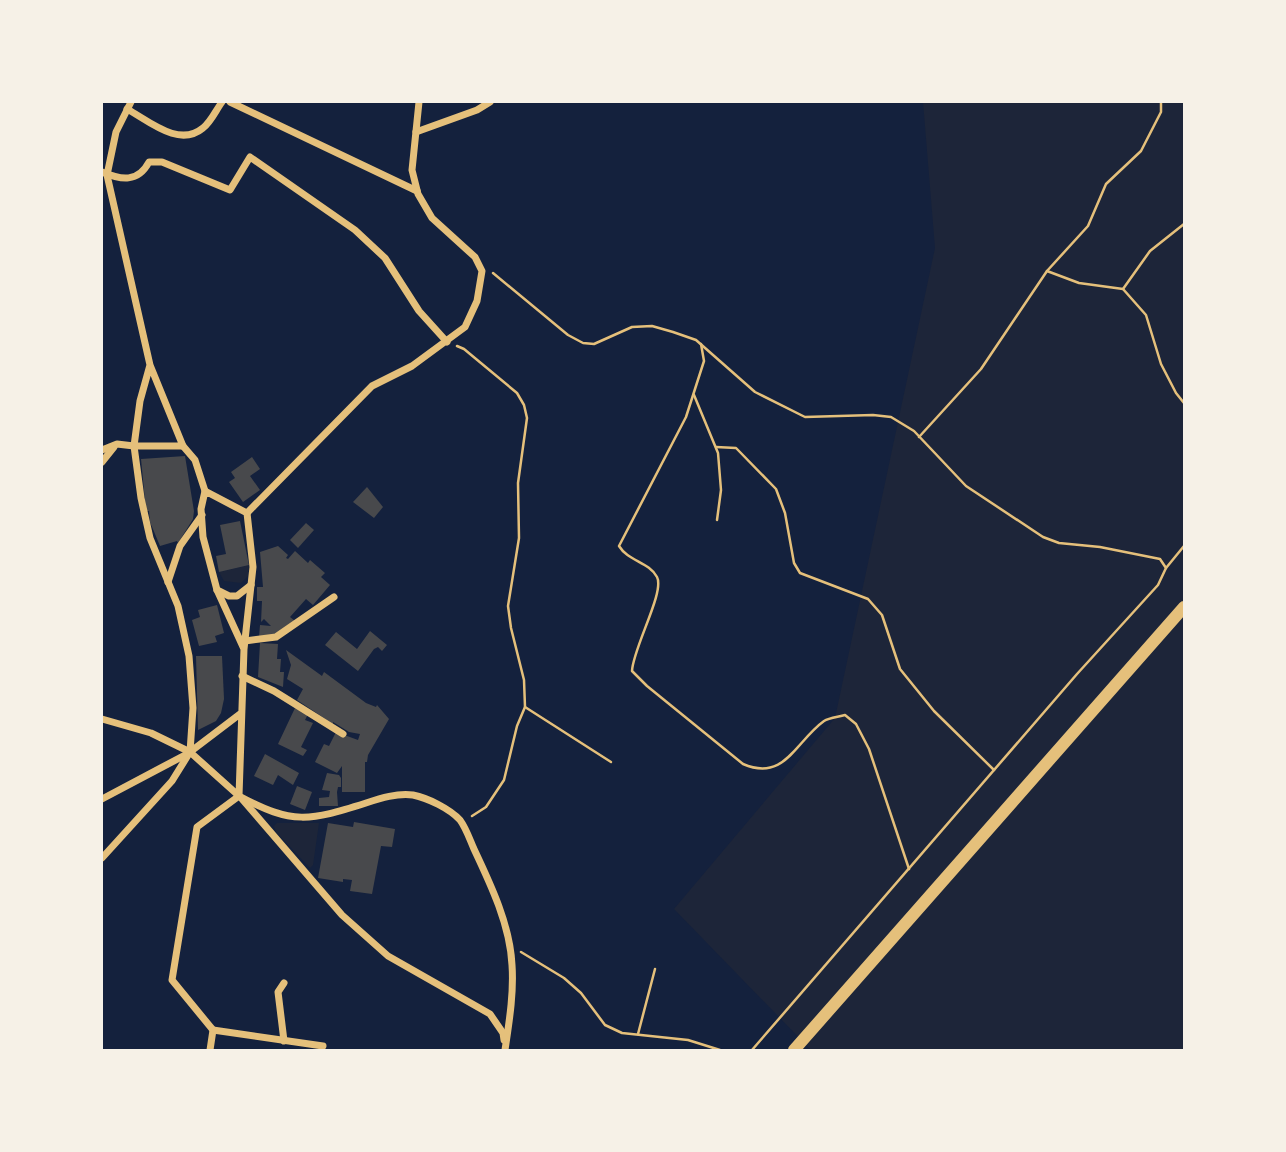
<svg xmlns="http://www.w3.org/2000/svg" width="1286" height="1152" font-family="Quicksand,sans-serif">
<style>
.green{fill:#1d2539}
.building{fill:#48494c}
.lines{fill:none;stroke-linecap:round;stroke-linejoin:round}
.path{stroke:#e5c07b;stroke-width:2.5}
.minor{stroke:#e5c07b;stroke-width:7}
.trunk{stroke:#e5c07b;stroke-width:12}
</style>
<rect width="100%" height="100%" fill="#14213d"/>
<g class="green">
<path d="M 923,102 L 1184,102 L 1184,1050 L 811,1050 L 674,909 L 835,718 L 935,248 Z"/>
<path d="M 249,565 L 248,576 L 241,583 L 224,581 L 219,572 Z"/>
<path d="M 277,823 L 319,823 L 313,865 L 310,868 L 276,832 L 274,826 Z"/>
</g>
<g class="building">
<path d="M 185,456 L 194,511 L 193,519 L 178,543 L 177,541 L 160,546 L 150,522 L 149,511 L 146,511 L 141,459 Z"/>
<path d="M 252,457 L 260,469 L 250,476 L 260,490 L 243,502 L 229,482 L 235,478 L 231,472 Z"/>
<path d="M 367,487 L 383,507 L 374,518 L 353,502 Z"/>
<path d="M 240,521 L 249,565 L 219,572 L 216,556 L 226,554 L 220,525 Z"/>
<path d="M 306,523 L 314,530 L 298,548 L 290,540 Z"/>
<path d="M 278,546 L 288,555 L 286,558 L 288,559 L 295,551 L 308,563 L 310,560 L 325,573 L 321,577 L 330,585 L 313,605 L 306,599 L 290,617 L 295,621 L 275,635 L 259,637 L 260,625 L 271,626 L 264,619 L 261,622 L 262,601 L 257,601 L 257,587 L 263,587 L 260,552 Z"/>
<path d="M 217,605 L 224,633 L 215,636 L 217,642 L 199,646 L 192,620 L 200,617 L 198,610 Z"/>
<path d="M 370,631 L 387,645 L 382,651 L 378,647 L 374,649 L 358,671 L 325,645 L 336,632 L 357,649 Z"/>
<path d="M 260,643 L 278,644 L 277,659 L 281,659 L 280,672 L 284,672 L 283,687 L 258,677 Z"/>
<path d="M 286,650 L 322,676 L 324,672 L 366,703 L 376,707 L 377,705 L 389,719 L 368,755 L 367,762 L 365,762 L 365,792 L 342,792 L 342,766 L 337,773 L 315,762 L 324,744 L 329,746 L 336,732 L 358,740 L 360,734 L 349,732 L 333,722 L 333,724 L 297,700 L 303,689 L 287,679 L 291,665 Z"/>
<path d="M 196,656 L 222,656 L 224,699 L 221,713 L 216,721 L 198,730 Z"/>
<path d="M 295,708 L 308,714 L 305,720 L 313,723 L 301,747 L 307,750 L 303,756 L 278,744 Z"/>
<path d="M 265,754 L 299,773 L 293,785 L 278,775 L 273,785 L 254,776 Z"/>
<path d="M 327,773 L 339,775 L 341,778 L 341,787 L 338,787 L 337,792 L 338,806 L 319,806 L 319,798 L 329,797 L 330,791 L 322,790 Z"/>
<path d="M 297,786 L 312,792 L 305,810 L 290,804 Z"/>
<path d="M 354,822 L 395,829 L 392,847 L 381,846 L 372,894 L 350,891 L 352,880 L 343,879 L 343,882 L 318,878 L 328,823 L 353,827 Z"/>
</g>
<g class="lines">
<g class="path">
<path d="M 1047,271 L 1079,283 L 1123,289 L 1146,315 L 1161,364 L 1176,393 L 1184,403"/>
<path d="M 493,273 L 568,335 L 583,343 L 594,344 L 632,327 L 652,326 L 673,332 L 696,340 L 755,392 L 805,417 L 873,415 L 891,417 L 914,431 L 966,486 L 1043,537 L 1059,543 L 1100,547 L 1160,559 L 1166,568 L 1158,585 L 1077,674 L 752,1050"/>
<path d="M 1123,289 L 1150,251 L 1184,224"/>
<path d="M 701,344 L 704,361 L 686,417 L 619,546 C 628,561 649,562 657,577 C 665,592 633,648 632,671 L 647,686 L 743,764 C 785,782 795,742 824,721 C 829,718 838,717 845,715 L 856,724 L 869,749 L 909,869"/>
<path d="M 457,346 L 464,349 L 517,393 L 524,405 L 527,418 L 518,483 L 519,538 L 508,606 L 511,628 L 524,680 L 525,707 L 517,726 L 504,780 L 486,807 L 472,816"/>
<path d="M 694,395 L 718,453 L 721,490 L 717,520"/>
<path d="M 919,437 L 981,369 L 1047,271 L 1088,226 L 1106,184 L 1141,151 L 1161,112 L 1161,102"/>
<path d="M 716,447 L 736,448 L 776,489 L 785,513 L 794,563 L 800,573 L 868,599 L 882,615 L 900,669 L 934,711 L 994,770"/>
<path d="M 1166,568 L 1184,546"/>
<path d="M 525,707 L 611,762"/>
<path d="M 521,952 L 564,978 L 581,993 L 605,1025 L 622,1033 L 688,1040 L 720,1050"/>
<path d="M 638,1034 L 655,969"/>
</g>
<g class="minor">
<path d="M 131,102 L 116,132 L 107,175 L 150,365 L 183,446 L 134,446 L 140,401 L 150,365"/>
<path d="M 230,102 L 417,191"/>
<path d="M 127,109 C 149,121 179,148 203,128 C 211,122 216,110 222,102"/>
<path d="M 416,132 L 477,110 L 490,102"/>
<path d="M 102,172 C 121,180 138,183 149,162 L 162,162 L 230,190 L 250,157 L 355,230 L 385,258 L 419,311 L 447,342"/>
<path d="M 183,446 L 195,460 L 205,491"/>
<path d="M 102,450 L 117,444 L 134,446 L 141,498 L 150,538 L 178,606 L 189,656 L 193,708 L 190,752 L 172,781 L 102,858"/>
<path d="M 102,462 L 114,447"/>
<path d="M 247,513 L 372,386 L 412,366 L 465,327 L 477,301 L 482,271 L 475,257 L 432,218 L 418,194 L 412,170 L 419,102"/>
<path d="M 168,582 L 180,546 L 202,515"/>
<path d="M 217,590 L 229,596 L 237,596 L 251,585"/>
<path d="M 245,641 L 276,637 L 334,597"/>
<path d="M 242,676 L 274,691 L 343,734"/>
<path d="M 240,714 L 190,752 L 239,796 L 244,649 L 217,590 L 203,537 L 201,509 L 205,491 L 247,513 L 253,567 L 244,649"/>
<path d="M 102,719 L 151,733 L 190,752"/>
<path d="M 239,796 C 293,825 309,821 366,803 C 381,798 397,793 413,795 C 428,798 450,809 460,820 C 466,828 470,840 474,849 C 491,885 510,925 512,965 C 514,993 509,1023 505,1050"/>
<path d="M 102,799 L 187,754"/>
<path d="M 242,799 L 342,915 L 388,956 L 490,1014 L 503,1033 L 504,1040"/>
<path d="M 213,1030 L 323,1046"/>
<path d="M 284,1041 L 278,992 L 284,983"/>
<path d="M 210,1050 L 213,1030 L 172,980 L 197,827 L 239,796"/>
</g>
<path class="trunk" d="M 794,1050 L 1184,607"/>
</g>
<rect width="1286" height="1152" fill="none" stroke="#f6f1e7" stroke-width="206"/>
</svg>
